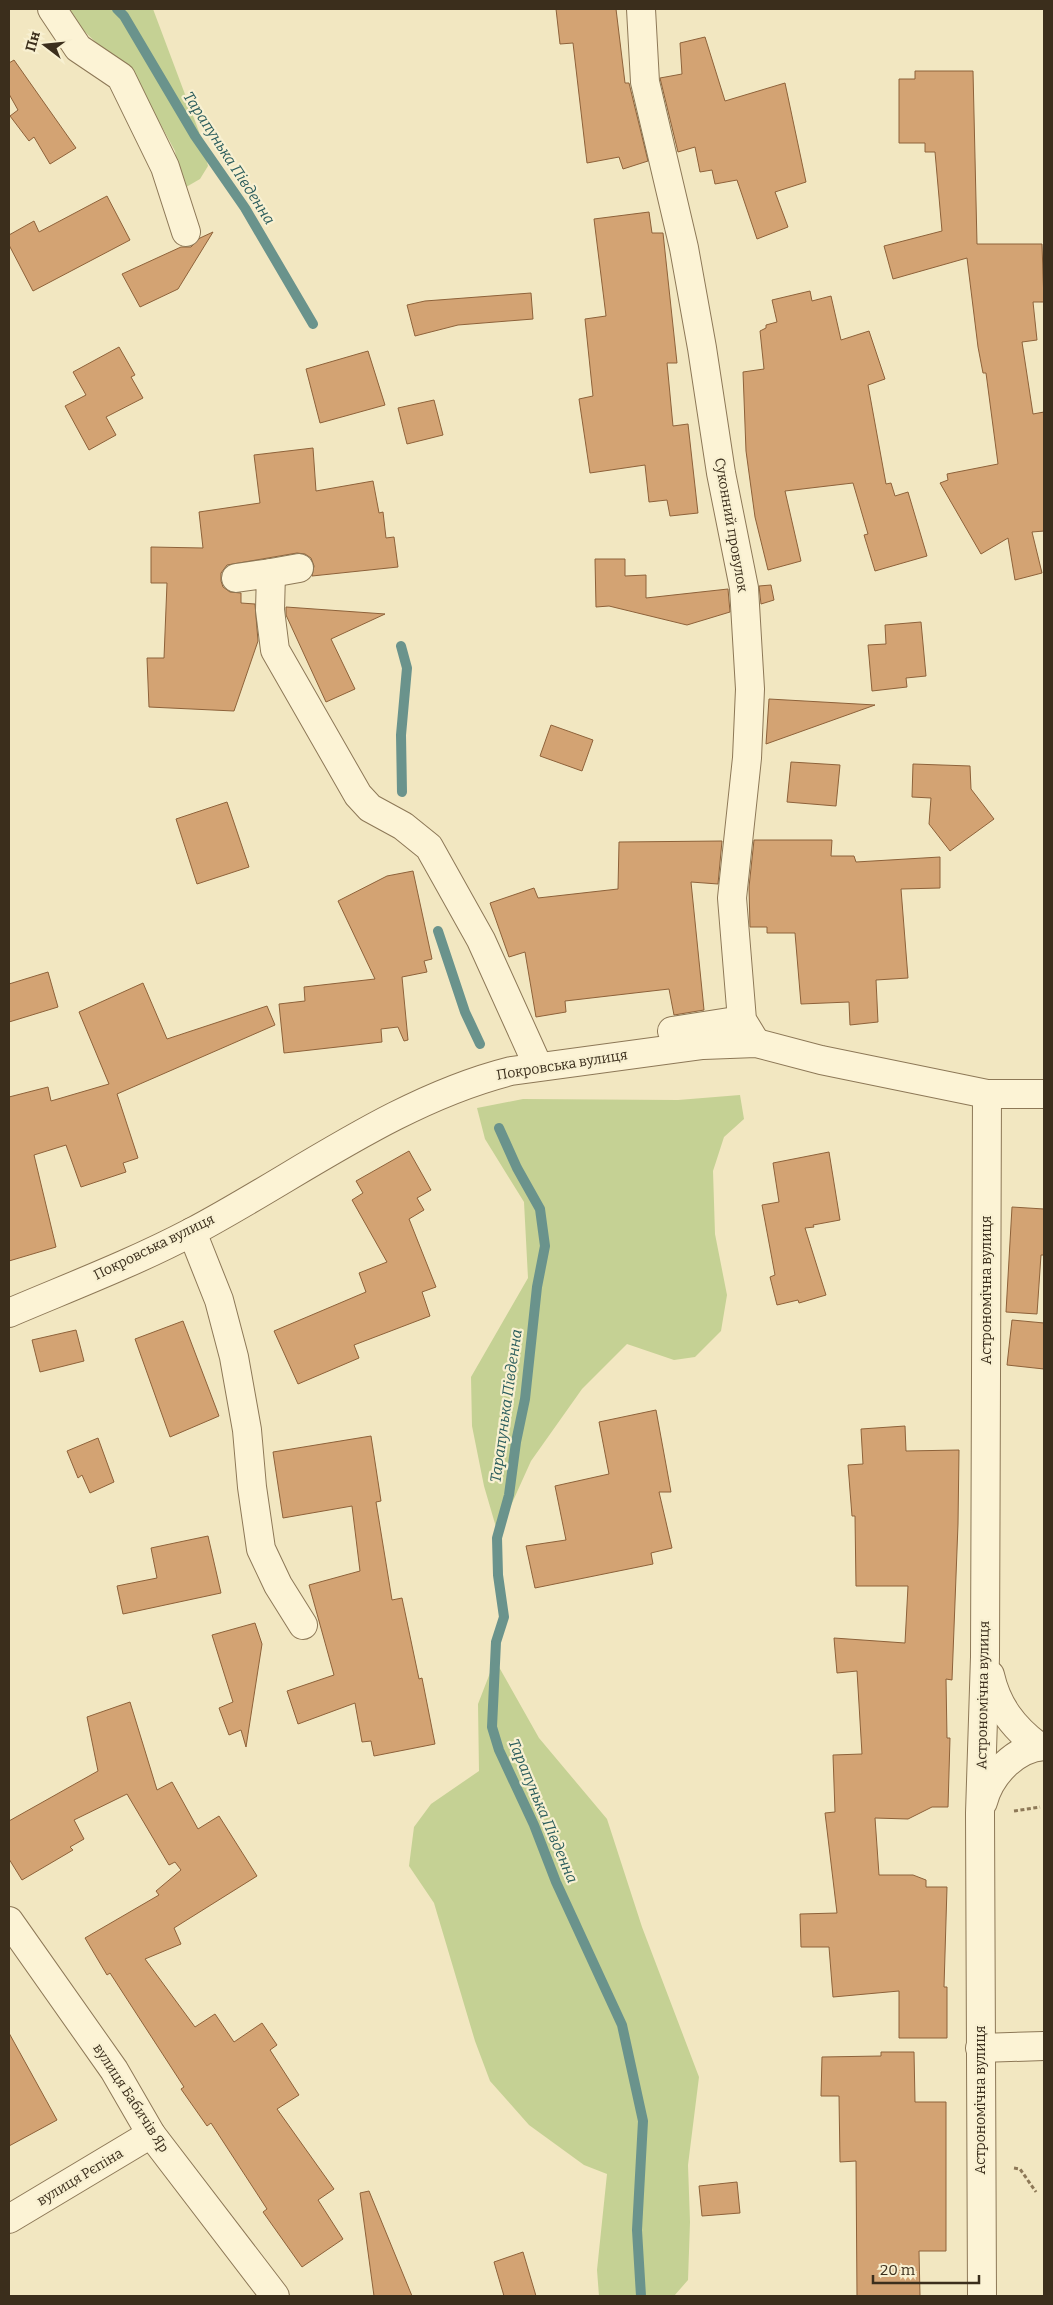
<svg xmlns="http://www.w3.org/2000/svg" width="1053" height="2305" font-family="Bitter,serif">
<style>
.green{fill:#c5d194}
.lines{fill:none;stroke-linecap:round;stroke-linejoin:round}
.stream{stroke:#6a938c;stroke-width:10}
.building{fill:#d3a373;stroke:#8e623a}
.minor-casing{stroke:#8d7857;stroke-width:30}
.path{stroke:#8d7857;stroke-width:3;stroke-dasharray:4 2.5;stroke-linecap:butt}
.minor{stroke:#fcf3d5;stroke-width:28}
.labels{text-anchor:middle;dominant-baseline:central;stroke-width:4.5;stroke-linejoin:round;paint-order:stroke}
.street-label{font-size:14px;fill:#3b2e1c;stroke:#f8f0d1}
.water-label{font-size:15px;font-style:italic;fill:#2a5c5c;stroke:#f8f0d1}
</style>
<rect width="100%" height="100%" fill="#f2e7c1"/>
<g class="green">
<path d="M 64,9 L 153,9 L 201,137 L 208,166 L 200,179 L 181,190 L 175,151 L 130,68 L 101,47 L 70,18 Z"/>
<path d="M 740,1095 L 744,1119 L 724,1137 L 713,1171 L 715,1234 L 727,1295 L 721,1331 L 695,1357 L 674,1360 L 627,1344 L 582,1389 L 531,1461 L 498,1534 L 484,1486 L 472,1426 L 471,1377 L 528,1278 L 524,1202 L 485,1139 L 477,1108 L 523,1099 L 678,1100 Z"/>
<path d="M 495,1660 L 539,1738 L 607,1819 L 642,1927 L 699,2077 L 688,2165 L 690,2222 L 688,2280 L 674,2296 L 599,2296 L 597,2270 L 607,2174 L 584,2165 L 529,2125 L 490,2081 L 475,2041 L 434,1903 L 409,1866 L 414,1827 L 431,1804 L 479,1771 L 478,1704 Z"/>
</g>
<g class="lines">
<g class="stream">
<path d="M 117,9 L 124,16 L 195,136 L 245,208 L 313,324"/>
<path d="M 401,646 L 407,668 L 401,735 L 402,792"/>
<path d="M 438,931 L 465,1012 L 480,1044"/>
<path d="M 499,1128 L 517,1168 L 540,1209 L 545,1246 L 537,1287 L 525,1399 L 516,1442 L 509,1495 L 497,1538 L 498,1575 L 504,1617 L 496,1642 L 492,1727 L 499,1750 L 534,1825 L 556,1882 L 622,2025 L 643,2121 L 637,2230 L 641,2296"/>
</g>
</g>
<g class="building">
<path d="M 556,9 L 616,9 L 625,83 L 629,83 L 648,161 L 623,169 L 619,157 L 587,163 L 573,43 L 560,44 Z"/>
<path d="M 705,37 L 725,101 L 785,83 L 806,182 L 775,192 L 788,227 L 757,239 L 737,180 L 715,184 L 712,170 L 700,172 L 695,147 L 678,152 L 660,78 L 682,74 L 680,43 Z"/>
<path d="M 14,60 L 76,148 L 50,164 L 34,137 L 29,141 L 10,116 L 18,110 L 9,94 L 9,63 Z"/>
<path d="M 915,71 L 973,71 L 977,244 L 1042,244 L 1044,302 L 1033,302 L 1037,340 L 1022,342 L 1033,414 L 1044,412 L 1044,531 L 1032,532 L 1042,573 L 1015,580 L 1008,538 L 981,554 L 940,483 L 948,480 L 947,474 L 998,464 L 986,373 L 983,373 L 978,347 L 967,258 L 893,279 L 884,246 L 942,231 L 935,152 L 925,152 L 925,143 L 899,143 L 899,79 L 915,79 Z"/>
<path d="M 107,196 L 130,240 L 33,291 L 9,245 L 9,235 L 34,221 L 39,232 Z"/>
<path d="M 649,212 L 652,233 L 663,233 L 677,363 L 667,363 L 673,426 L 688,424 L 698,513 L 670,516 L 667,500 L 649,502 L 645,465 L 590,473 L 579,399 L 593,396 L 585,319 L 606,316 L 594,219 Z"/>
<path d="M 213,232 L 178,289 L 140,307 L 122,274 L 181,247 L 191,247 L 200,238 Z"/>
<path d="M 810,291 L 812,301 L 831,296 L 841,340 L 869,331 L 885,379 L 868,385 L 886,484 L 891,483 L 895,496 L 908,492 L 927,556 L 875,571 L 864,535 L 868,534 L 853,483 L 785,491 L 801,561 L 768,570 L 755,517 L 746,451 L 743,372 L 764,369 L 760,331 L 766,328 L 766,325 L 777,322 L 772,300 Z"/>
<path d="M 531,293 L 533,319 L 458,325 L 415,336 L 407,305 L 425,301 Z"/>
<path d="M 119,347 L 135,375 L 131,377 L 143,398 L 106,417 L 116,435 L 89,450 L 65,406 L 86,395 L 73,372 Z"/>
<path d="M 368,351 L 385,405 L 320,423 L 306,369 Z"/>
<path d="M 434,400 L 443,435 L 407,444 L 398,408 Z"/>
<path d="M 313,448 L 316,491 L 373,481 L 379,513 L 383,512 L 386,538 L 394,537 L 398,567 L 312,576 L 314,566 L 311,558 L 305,554 L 297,553 L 227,565 L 221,573 L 221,581 L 223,587 L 230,592 L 241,593 L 241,603 L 255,604 L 258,641 L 234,711 L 149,707 L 147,658 L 164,658 L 167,583 L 151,583 L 151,547 L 203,548 L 199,512 L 260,503 L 254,455 Z"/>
<path d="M 595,559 L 625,559 L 625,576 L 646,575 L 646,598 L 728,589 L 730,612 L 687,625 L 609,606 L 596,607 Z"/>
<path d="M 771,585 L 774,600 L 761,604 L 759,586 Z"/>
<path d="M 286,607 L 385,614 L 331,639 L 355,689 L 326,702 L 286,615 Z"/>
<path d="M 921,622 L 926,676 L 906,678 L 907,687 L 872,691 L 868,645 L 886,644 L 885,625 Z"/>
<path d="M 769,699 L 875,705 L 766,744 Z"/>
<path d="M 551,725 L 593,740 L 582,771 L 540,756 Z"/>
<path d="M 791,762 L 840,765 L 836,806 L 787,802 Z"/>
<path d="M 913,764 L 970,766 L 971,789 L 994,819 L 950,851 L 929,824 L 931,798 L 912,797 Z"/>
<path d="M 227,802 L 249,867 L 197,884 L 176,819 Z"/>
<path d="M 754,840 L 832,840 L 831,856 L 854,856 L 856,862 L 940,857 L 940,888 L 901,889 L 908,978 L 876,980 L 878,1022 L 850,1025 L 849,1002 L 801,1004 L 795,933 L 767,933 L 767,927 L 750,927 L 749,887 Z"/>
<path d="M 722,841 L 718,884 L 691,882 L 704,1010 L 674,1015 L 669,989 L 565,1001 L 566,1012 L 536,1017 L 525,952 L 509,957 L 490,903 L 534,888 L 538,898 L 618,889 L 619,842 Z"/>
<path d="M 413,871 L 432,959 L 424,961 L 427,972 L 402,977 L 408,1040 L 404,1041 L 398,1027 L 381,1029 L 382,1042 L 284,1053 L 279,1004 L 305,1001 L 304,987 L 375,979 L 338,901 L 387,876 Z"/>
<path d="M 48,972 L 58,1007 L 9,1022 L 9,984 Z"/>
<path d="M 143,983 L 167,1039 L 267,1006 L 275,1025 L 117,1094 L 138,1158 L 123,1163 L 126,1172 L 81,1187 L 66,1145 L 34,1155 L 56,1247 L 9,1261 L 9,1097 L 48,1087 L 51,1101 L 109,1084 L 79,1012 Z"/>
<path d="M 409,1151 L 431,1190 L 417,1198 L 424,1210 L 409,1219 L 436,1287 L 422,1292 L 430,1316 L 354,1345 L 359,1358 L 298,1384 L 274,1331 L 366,1292 L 359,1273 L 387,1262 L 352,1200 L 363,1193 L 356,1181 Z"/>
<path d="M 829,1152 L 840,1220 L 813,1225 L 814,1227 L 805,1228 L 826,1295 L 799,1303 L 798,1300 L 777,1305 L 770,1277 L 775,1275 L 762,1205 L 779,1202 L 773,1163 Z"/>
<path d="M 1012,1207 L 1044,1209 L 1044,1255 L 1041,1255 L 1037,1314 L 1006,1312 Z"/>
<path d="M 1012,1320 L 1044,1323 L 1044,1369 L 1007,1365 Z"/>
<path d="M 183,1321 L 219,1416 L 170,1437 L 135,1339 Z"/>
<path d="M 76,1330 L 84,1361 L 40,1372 L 32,1340 Z"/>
<path d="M 656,1410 L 671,1492 L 659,1492 L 672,1548 L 651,1553 L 653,1564 L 535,1588 L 526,1546 L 566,1540 L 555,1486 L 609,1474 L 599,1422 Z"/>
<path d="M 905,1426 L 906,1451 L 959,1450 L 958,1524 L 952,1680 L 946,1679 L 947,1738 L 950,1738 L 948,1807 L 932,1807 L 908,1819 L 875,1818 L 879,1875 L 913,1875 L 926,1880 L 926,1887 L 947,1887 L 944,1987 L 947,1987 L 947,2038 L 899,2038 L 899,1991 L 833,1997 L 829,1947 L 801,1947 L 800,1914 L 837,1913 L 825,1813 L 835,1812 L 833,1755 L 862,1754 L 857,1671 L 837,1673 L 834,1638 L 905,1643 L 908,1586 L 856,1586 L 855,1516 L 852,1516 L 848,1465 L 863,1464 L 861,1429 Z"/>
<path d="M 371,1436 L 381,1501 L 376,1502 L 392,1600 L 402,1598 L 419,1679 L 422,1678 L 435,1744 L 374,1756 L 371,1741 L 362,1742 L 355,1703 L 298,1724 L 287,1691 L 334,1675 L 309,1585 L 360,1571 L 352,1506 L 283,1518 L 273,1452 Z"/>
<path d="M 98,1438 L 114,1482 L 90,1493 L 82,1475 L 78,1478 L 67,1451 Z"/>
<path d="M 208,1536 L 221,1593 L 123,1614 L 117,1586 L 157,1578 L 151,1548 Z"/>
<path d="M 255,1623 L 262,1644 L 246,1747 L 241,1730 L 229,1735 L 219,1708 L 233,1702 L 212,1635 Z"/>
<path d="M 130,1702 L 157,1790 L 172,1782 L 198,1829 L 219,1816 L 257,1876 L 174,1928 L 181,1944 L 145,1959 L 195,2027 L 215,2014 L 234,2042 L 262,2023 L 277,2045 L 270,2050 L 299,2095 L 277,2109 L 334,2189 L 318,2200 L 343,2239 L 302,2267 L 263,2212 L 267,2209 L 211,2123 L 207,2126 L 181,2089 L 184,2087 L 110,1973 L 107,1975 L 85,1938 L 159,1895 L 156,1891 L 181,1870 L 175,1862 L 169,1865 L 127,1794 L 74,1820 L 84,1839 L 70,1847 L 73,1850 L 22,1880 L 9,1859 L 9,1821 L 98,1771 L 87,1717 Z"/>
<path d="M 9,2033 L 57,2120 L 9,2146 Z"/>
<path d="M 881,2052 L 914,2052 L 915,2102 L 946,2102 L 946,2251 L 919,2251 L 920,2296 L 857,2296 L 856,2161 L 840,2162 L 839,2096 L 821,2096 L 822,2057 L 881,2056 Z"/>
<path d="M 737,2182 L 740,2213 L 702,2216 L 699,2186 Z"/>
<path d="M 369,2191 L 412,2296 L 374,2296 L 360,2193 Z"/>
<path d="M 523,2252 L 536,2296 L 504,2296 L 494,2262 Z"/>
</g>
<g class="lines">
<defs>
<g id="minor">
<path d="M 52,9 L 78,48 L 121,77 L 165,167 L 186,232"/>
<path d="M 641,9 L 645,82 L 684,248 L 702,348 L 721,473 L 744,588 L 750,689 L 747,758 L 732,898 L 742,1020 L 756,1043"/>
<path d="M 271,573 L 299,568"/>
<path d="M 236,578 L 271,573 L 270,610 L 275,650 L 358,795 L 370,808 L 403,826 L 429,847 L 481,940 L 538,1066"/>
<path d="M 672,1031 L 742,1020"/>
<path d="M 192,1232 L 219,1300 L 234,1357 L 247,1430 L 252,1487 L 261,1549 L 278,1585 L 303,1625"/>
<path d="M 9,1313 C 70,1287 133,1263 192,1232 C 296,1177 396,1100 511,1071 L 703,1045 L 756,1043 L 821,1060 L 987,1094 L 1044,1094"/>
<path d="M 990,1675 C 997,1706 1013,1727 1038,1746"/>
<path d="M 983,1802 C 990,1775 1015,1748 1044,1746"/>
<path d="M 9,1921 L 114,2070 L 151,2134 L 275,2296"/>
<path d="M 980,2048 L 1044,2046"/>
<path d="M 9,2219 L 151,2134"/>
<path d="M 982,2296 L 980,1813 L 985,1657 L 987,1094"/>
</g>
</defs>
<use href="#minor" class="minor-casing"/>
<g class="path">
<path d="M 1014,1811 L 1040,1807"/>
<path d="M 1014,2168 L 1020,2169 L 1036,2192"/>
</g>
<use href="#minor" class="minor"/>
</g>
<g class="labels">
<g class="street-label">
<text transform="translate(731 525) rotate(80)">Суконний провулок</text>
<text transform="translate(562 1065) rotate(-9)">Покровська вулиця</text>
<text transform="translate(154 1247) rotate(-26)">Покровська вулиця</text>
<text transform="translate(986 1290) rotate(-90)">Астрономічна вулиця</text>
<text transform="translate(983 1695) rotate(-89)">Астрономічна вулиця</text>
<text transform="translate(131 2098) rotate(57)">вулиця Бабичів Яр</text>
<text transform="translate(980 2100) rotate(-90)">Астрономічна вулиця</text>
<text transform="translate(80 2177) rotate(-31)">вулиця Рєпіна</text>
</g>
<g class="water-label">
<text transform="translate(229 158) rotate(57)">Тарапунька Південна</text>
<text transform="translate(506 1406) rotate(-82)">Тарапунька Південна</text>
<text transform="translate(543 1811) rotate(67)">Тарапунька Південна</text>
</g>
</g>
<rect width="1053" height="2305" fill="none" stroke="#3b2e1c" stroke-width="20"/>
<g transform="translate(45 45) rotate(286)" stroke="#f8f0d1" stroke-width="4" paint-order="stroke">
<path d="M0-4L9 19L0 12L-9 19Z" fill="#3b2e1c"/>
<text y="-8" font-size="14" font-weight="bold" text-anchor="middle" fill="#3b2e1c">Пн</text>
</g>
<path d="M873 2275v8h106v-8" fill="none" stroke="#3b2e1c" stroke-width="2.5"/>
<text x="880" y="2275" font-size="15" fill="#3b2e1c" stroke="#f8f0d1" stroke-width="4" paint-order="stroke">20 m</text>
</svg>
